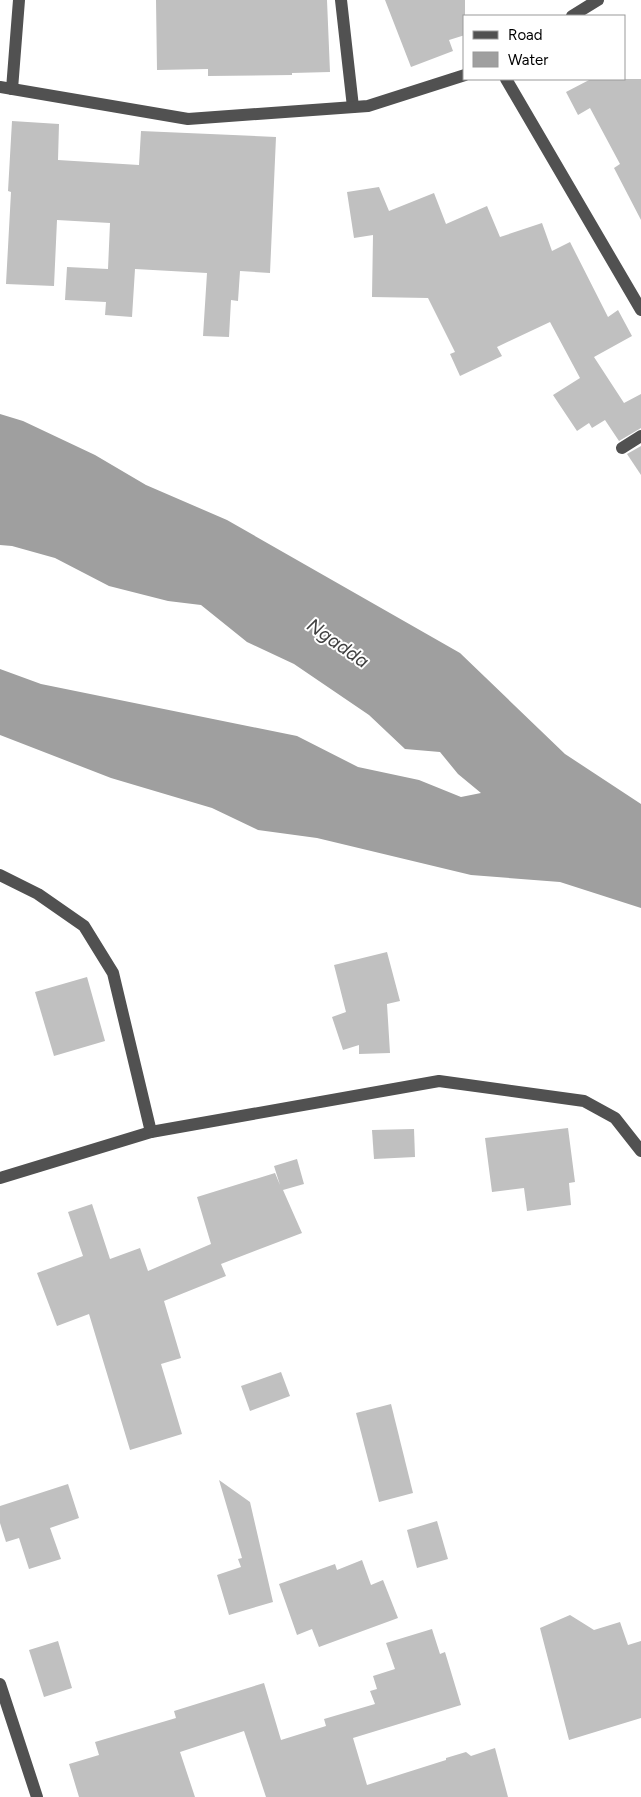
<svg xmlns="http://www.w3.org/2000/svg" width="641" height="1797" font-family="Figtree,sans-serif">
<style>
.water{fill:#9f9f9f}
.building{fill:#c0c0c0}
.lines{fill:none;stroke-linecap:round;stroke-linejoin:round}
.minor{stroke:#515151;stroke-width:12}
.labels{text-anchor:middle;dominant-baseline:central;stroke-width:4;stroke-linejoin:round;paint-order:stroke}
.water-label{font-size:19px;font-style:italic;fill:#404040;stroke:#fff}
</style>
<rect width="100%" height="100%" fill="#fff"/>
<path class="water" d="M 0,414 L 23,421 L 95,455 L 146,485 L 227,520 L 460,653 L 565,754 L 641,804 L 641,908 L 560,882 L 471,875 L 317,838 L 258,830 L 212,808 L 111,778 L 0,735 L 0,669 L 41,684 L 297,736 L 358,767 L 419,780 L 461,797 L 481,793 L 458,774 L 440,752 L 405,749 L 369,715 L 294,664 L 247,642 L 201,605 L 168,601 L 109,586 L 55,558 L 12,546 L 0,545 Z"/>
<g class="building">
<path d="M 156,0 L 327,0 L 330,72 L 292,73 L 292,75 L 208,76 L 208,69 L 157,70 Z"/>
<path d="M 385,0 L 465,0 L 465,35 L 449,40 L 453,51 L 411,67 Z"/>
<path d="M 591,79 L 641,79 L 641,220 L 614,168 L 620,164 L 590,108 L 578,115 L 566,92 Z"/>
<path d="M 12,121 L 59,124 L 58,160 L 139,165 L 141,131 L 276,137 L 270,273 L 240,271 L 238,301 L 231,300 L 229,337 L 203,336 L 207,273 L 135,269 L 132,317 L 105,315 L 106,302 L 65,300 L 67,267 L 108,269 L 110,223 L 57,220 L 54,286 L 6,284 L 11,192 L 8,191 Z"/>
<path d="M 379,187 L 389,211 L 434,193 L 446,224 L 487,206 L 500,237 L 542,223 L 552,251 L 570,242 L 608,317 L 618,310 L 632,336 L 594,357 L 624,403 L 641,394 L 641,428 L 619,441 L 605,420 L 592,428 L 589,423 L 577,431 L 553,395 L 580,378 L 550,322 L 497,347 L 502,356 L 460,376 L 450,354 L 455,352 L 428,298 L 372,297 L 373,235 L 354,238 L 347,192 Z"/>
<path d="M 641,446 L 641,475 L 627,454 Z"/>
<path d="M 387,952 L 400,1001 L 387,1004 L 390,1053 L 359,1054 L 359,1045 L 343,1050 L 332,1017 L 346,1012 L 334,965 Z"/>
<path d="M 87,977 L 105,1041 L 54,1056 L 35,992 Z"/>
<path d="M 568,1128 L 575,1182 L 569,1183 L 571,1205 L 527,1211 L 524,1188 L 492,1192 L 485,1138 Z"/>
<path d="M 414,1129 L 415,1157 L 374,1159 L 372,1130 Z"/>
<path d="M 297,1159 L 304,1184 L 283,1190 L 302,1233 L 221,1264 L 226,1276 L 164,1301 L 181,1358 L 161,1364 L 182,1434 L 130,1450 L 89,1314 L 57,1326 L 37,1273 L 83,1256 L 68,1212 L 92,1204 L 110,1259 L 140,1248 L 148,1271 L 211,1244 L 197,1197 L 275,1173 L 280,1185 L 274,1166 Z"/>
<path d="M 281,1372 L 290,1396 L 250,1411 L 241,1386 Z"/>
<path d="M 391,1404 L 413,1493 L 379,1502 L 356,1413 Z"/>
<path d="M 219,1480 L 250,1502 L 273,1602 L 229,1615 L 217,1575 L 241,1567 L 238,1559 L 242,1558 Z"/>
<path d="M 68,1484 L 79,1518 L 50,1528 L 61,1559 L 29,1569 L 19,1538 L 6,1542 L 0,1523 L 0,1506 Z"/>
<path d="M 437,1521 L 448,1559 L 417,1568 L 407,1530 Z"/>
<path d="M 362,1560 L 371,1585 L 383,1580 L 398,1618 L 319,1647 L 312,1629 L 297,1635 L 279,1584 L 335,1564 L 337,1570 Z"/>
<path d="M 570,1615 L 594,1630 L 620,1622 L 628,1645 L 641,1641 L 641,1718 L 569,1740 L 540,1628 Z"/>
<path d="M 432,1629 L 440,1654 L 445,1652 L 461,1705 L 353,1738 L 367,1785 L 446,1760 L 446,1758 L 466,1752 L 471,1756 L 495,1748 L 508,1797 L 266,1797 L 244,1731 L 180,1752 L 195,1797 L 79,1797 L 69,1764 L 99,1755 L 95,1742 L 176,1718 L 174,1711 L 264,1683 L 281,1740 L 326,1726 L 324,1719 L 375,1704 L 370,1691 L 377,1689 L 373,1676 L 395,1669 L 386,1643 Z"/>
<path d="M 58,1641 L 72,1688 L 44,1697 L 29,1650 Z"/>
</g>
<g class="lines">
<g class="minor">
<path d="M 341,0 L 353,107"/>
<path d="M 572,16 L 598,0"/>
<path d="M 506,79 L 641,310"/>
<path d="M 0,87 L 188,119 L 368,106 L 465,75"/>
<path d="M 12,89 L 19,0"/>
<path d="M 622,448 L 641,436"/>
<path d="M 0,875 L 38,894 L 84,926 L 113,973 L 151,1132"/>
<path d="M 0,1178 L 151,1132 L 439,1081 L 584,1101 L 615,1118 L 641,1151"/>
<path d="M 0,1684 L 37,1797"/>
</g>
</g>
<g class="labels">
<g class="water-label">
<text transform="translate(338 643) rotate(35)">Ngadda</text>
</g>
</g>
<rect x="463" y="15" width="162" height="65" fill="#ffffff" stroke="#999999"/>
<rect x="473" y="31" width="25" height="8" fill="#515151" stroke="#999999"/>
<text x="508" y="40" font-size="15" fill="#000000">Road</text>
<rect x="473" y="52" width="25" height="15" fill="#9f9f9f" stroke="#999999"/>
<text x="508" y="65" font-size="15" fill="#000000">Water</text>
</svg>
